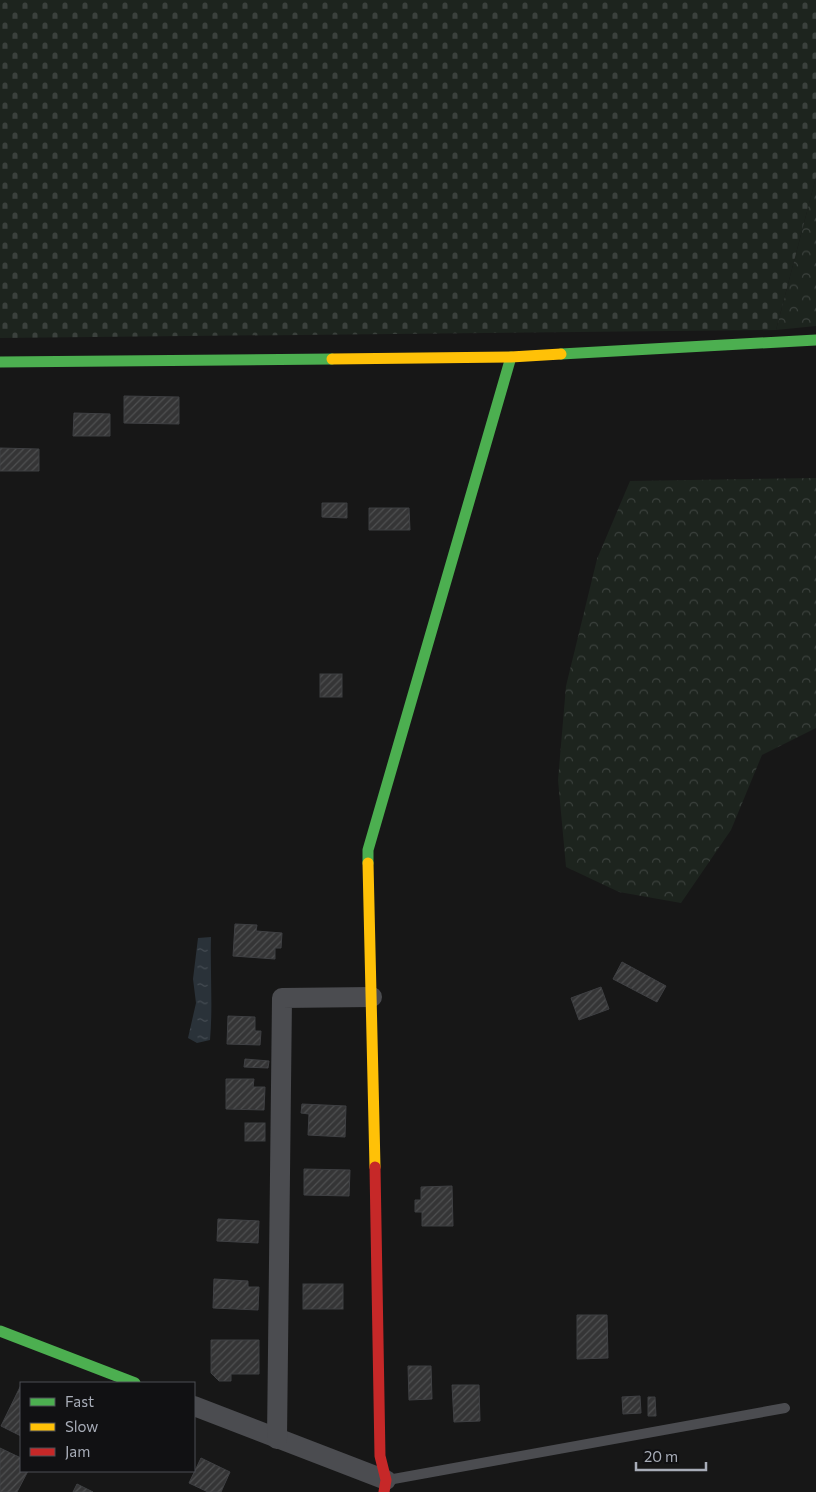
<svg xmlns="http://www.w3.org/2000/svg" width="816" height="1492" font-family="Commissioner,sans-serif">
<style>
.forest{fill:url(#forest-crowns)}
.cemetery{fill:url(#cemetery-stones)}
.water{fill:url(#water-ripples)}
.building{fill:url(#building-hatch);stroke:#3f4043}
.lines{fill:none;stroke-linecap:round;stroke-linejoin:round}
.lane{stroke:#4b4c50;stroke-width:10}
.street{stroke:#4b4c50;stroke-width:20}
.fast{stroke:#4caf50;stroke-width:11}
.slow{stroke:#ffc107;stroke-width:11}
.jam{stroke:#c62828;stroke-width:11}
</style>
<defs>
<pattern id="forest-crowns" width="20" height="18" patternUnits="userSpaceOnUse" patternTransform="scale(1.25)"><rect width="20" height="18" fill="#1d241e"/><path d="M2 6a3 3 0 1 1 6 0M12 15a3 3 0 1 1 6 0" fill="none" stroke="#3b413d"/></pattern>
<pattern id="cemetery-stones" width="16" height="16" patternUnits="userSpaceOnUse" patternTransform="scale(1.25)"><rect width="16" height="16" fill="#1d241e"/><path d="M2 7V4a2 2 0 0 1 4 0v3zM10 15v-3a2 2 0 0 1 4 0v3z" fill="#3b413d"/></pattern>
<pattern id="water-ripples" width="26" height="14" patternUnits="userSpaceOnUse" patternTransform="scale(1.25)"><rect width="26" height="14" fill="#2a3239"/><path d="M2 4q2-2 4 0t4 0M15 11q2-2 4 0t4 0" fill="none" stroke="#464d54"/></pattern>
<pattern id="building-hatch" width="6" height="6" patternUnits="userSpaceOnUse" patternTransform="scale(1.25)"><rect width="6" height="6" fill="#353536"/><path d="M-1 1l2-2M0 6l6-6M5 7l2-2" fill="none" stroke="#4f5051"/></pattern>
</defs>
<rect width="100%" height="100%" fill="#171717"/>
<g class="forest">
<path d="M 816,177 L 816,326 L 776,330 Z"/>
<path d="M 816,478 L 816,728 L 762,755 L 731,830 L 681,903 L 619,892 L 566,867 L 558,780 L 566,686 L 597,559 L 630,481 Z"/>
</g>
<path class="cemetery" d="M 0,0 L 816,0 L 816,177 L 776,330 L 0,338 Z"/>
<path class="water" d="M 211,937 C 210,971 213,1006 210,1040 L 197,1043 L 188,1038 L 196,1003 L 193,979 L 198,938 Z"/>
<g class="building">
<path d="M 124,396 L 179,397 L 179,424 L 124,423 Z"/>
<path d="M 74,413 L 110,414 L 110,436 L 73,436 Z"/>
<path d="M 0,448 L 39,449 L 39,471 L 0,471 Z"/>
<path d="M 322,503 L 347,503 L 347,518 L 322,517 Z"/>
<path d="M 369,508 L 409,508 L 410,530 L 369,530 Z"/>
<rect x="320" y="674" width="22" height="23"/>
<path d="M 235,924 L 257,925 L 256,931 L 282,933 L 281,948 L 275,948 L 275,959 L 233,956 Z"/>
<path d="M 622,962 L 666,986 L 657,1002 L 613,979 Z"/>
<path d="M 601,987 L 609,1009 L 579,1020 L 571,998 Z"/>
<path d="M 228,1016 L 255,1017 L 255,1031 L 261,1031 L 260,1045 L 227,1044 Z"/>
<path d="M 245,1059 L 269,1061 L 268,1068 L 244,1067 Z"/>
<path d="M 226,1079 L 254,1079 L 253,1087 L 265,1087 L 264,1110 L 226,1109 Z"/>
<path d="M 302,1104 L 346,1106 L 345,1137 L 308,1135 L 309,1114 L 301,1113 Z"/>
<rect x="245" y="1123" width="20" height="18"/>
<path d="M 304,1169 L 350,1170 L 349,1196 L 304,1195 Z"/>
<path d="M 452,1186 L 453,1226 L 422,1226 L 422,1212 L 415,1212 L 415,1200 L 421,1200 L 421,1187 Z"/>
<path d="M 218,1219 L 259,1221 L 258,1243 L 217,1241 Z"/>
<path d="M 214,1279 L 248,1281 L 248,1287 L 259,1287 L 258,1310 L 213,1308 Z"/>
<rect x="303" y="1284" width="40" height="25"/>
<path d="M 577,1315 L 607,1315 L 608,1358 L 577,1359 Z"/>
<path d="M 211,1340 L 259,1340 L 259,1374 L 231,1374 L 231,1381 L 219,1381 L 211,1373 Z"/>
<path d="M 408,1366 L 431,1366 L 432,1399 L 409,1400 Z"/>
<path d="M 21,1385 L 21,1436 L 1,1426 Z"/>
<path d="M 452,1385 L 479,1385 L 480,1421 L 454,1422 Z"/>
<path d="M 640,1396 L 641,1413 L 623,1414 L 622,1397 Z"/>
<path d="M 648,1397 L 655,1397 L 656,1416 L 648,1416 Z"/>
<path d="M 0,1448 L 21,1458 L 21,1471 L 28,1471 L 17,1492 L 0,1492 Z"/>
<path d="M 201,1458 L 230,1472 L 221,1492 L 208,1492 L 189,1483 Z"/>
<path d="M 77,1484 L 93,1492 L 73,1492 Z"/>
</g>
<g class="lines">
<path class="lane" d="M 388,1480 L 785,1408"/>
<g class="street">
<path d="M 194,1406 L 386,1480"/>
<path d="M 277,1439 L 282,998 L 372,997"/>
</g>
<g class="fast">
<path d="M 561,354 L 816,340"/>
<path d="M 0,362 L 332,359"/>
<path d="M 368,863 L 368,850 L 511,357"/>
<path d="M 0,1331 L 135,1383"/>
</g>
<g class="slow">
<path d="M 332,359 L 511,357 L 561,354"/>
<path d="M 368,863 L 375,1167"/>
</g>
<path class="jam" d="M 375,1167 L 380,1456 L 386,1480 L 384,1492"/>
</g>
<rect x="20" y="1382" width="175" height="90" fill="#111113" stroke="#4d4f55"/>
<rect x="30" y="1398" width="25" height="8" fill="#4caf50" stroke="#4d4f55"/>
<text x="65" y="1407" font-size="15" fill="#a8adb8">Fast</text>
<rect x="30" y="1423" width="25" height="8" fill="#ffc107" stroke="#4d4f55"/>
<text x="65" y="1432" font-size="15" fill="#a8adb8">Slow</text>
<rect x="30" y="1448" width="25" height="8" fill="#c62828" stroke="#4d4f55"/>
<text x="65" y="1457" font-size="15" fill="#a8adb8">Jam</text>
<path d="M636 1462v8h70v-8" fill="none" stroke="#a8adb8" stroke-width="2.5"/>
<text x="644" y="1462" font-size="15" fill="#a8adb8" stroke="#111113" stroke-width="4" paint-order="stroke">20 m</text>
</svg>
